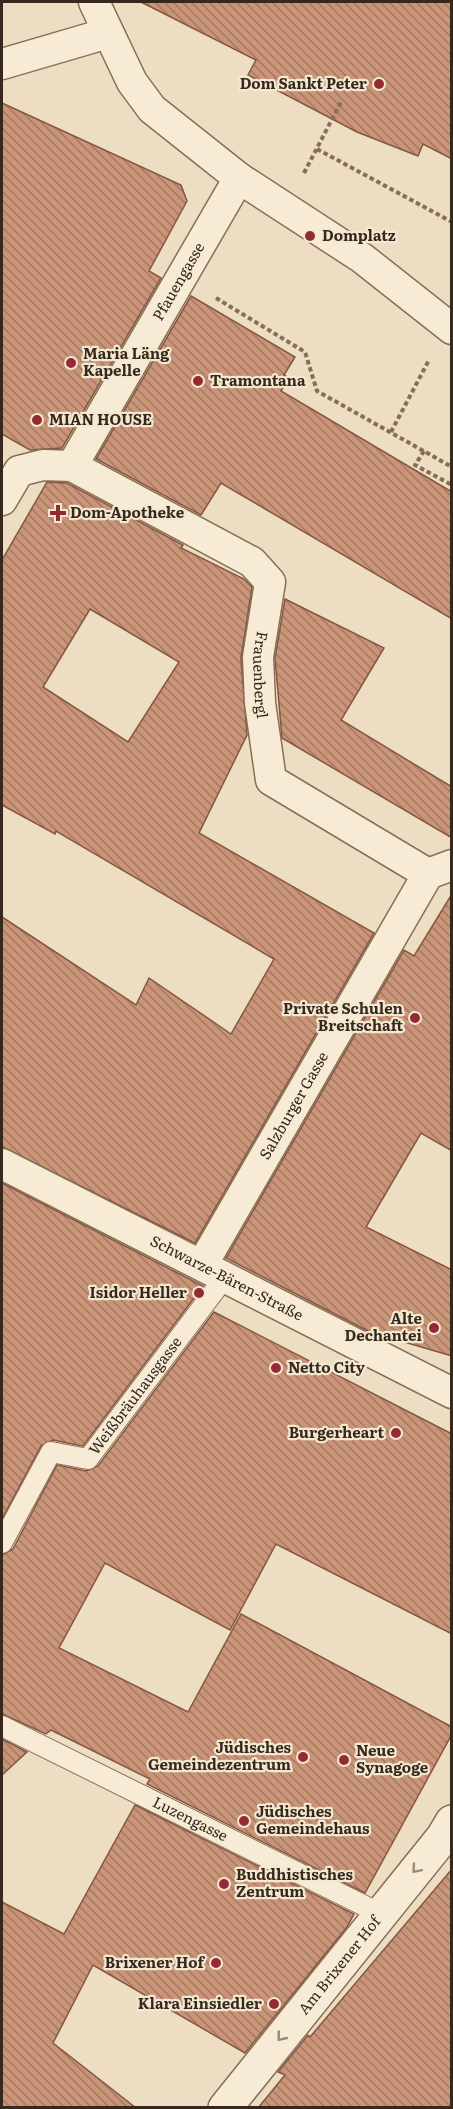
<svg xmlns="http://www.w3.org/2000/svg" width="453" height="2109" font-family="Literata,serif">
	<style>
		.building { fill: url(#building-back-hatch); stroke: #855640; stroke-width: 1.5; fill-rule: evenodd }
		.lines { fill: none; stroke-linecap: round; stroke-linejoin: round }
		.service-casing { stroke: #866e59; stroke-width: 22 }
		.pedestrian-casing { stroke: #866e59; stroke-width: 33 }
		.minor-casing { stroke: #866e59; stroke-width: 36 }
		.path { stroke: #866e59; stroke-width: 4; stroke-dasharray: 4.5 3; stroke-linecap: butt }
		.service { stroke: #f8ebd5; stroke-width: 20 }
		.pedestrian { stroke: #f8ebd5; stroke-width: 30 }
		.minor { stroke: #f8ebd5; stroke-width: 33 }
		.oneway { stroke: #978a79 }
		.poi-dot { fill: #942b34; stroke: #f4e8d1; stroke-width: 2 }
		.labels { text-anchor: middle; stroke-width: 4.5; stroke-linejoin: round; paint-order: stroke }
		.poi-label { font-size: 15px; font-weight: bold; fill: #36281d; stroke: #f4e8d1; text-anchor: start }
		.street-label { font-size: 15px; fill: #36281d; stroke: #f4e8d1 }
	</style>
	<defs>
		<pattern id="building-back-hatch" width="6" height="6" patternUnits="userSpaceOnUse" patternTransform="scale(1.5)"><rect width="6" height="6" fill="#ca9478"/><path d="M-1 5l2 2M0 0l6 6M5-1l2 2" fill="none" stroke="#a57962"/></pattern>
	</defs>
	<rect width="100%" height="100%" fill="#edddc2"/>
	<path class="building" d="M141,2H452V159L423,144L418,156L357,132L248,75L256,60Z
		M2,103L181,185L187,201L149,271L161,278L62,448L30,450L2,434Z
		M191,296L295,357L284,375L289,378L281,391L452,492V619L221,483L201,515L96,459Z
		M47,482L67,483L183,545L181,548L244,579L252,587L241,658L247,735L199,833L374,933L195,1243L2,1147V917L136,1005L149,978L231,1034L274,959L56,831L55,834L2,805V560ZM90,609L179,662L128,742L43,687Z
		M285,599L384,648L341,720L452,787V838L282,738L275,658Z
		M452,894V1151L421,1133L366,1227L452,1270V1356L370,1332L226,1258L404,950L414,956Z
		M2,1183L203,1286L83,1446L53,1440L41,1446L2,1519Z
		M214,1312L452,1434V1634L276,1544L230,1630L105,1563L59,1648L188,1712L241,1614L452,1727V1734L365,1893L147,1784L150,1779L51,1730L46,1734L2,1714V1555L13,1549L57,1465L86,1471L98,1466Z
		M2,1739L27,1752L2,1775Z
		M135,1805L354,1914L347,1927L245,2053L93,1965L53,2043L136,2108H2V1902L64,1934Z
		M452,1869V2108H258L285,2075L278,2072L308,2035L310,2037Z"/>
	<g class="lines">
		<g class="service-casing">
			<g id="service">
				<path id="s1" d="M2,1543L51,1452L88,1459L225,1277"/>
				<path id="s2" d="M2,1726L379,1913"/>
			</g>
		</g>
		<g class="pedestrian-casing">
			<g id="pedestrian">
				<path d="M94,2L132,82L152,109L239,178L362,258L452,329"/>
				<path d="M2,64L108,33"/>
				<path id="s3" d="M72,466L239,178"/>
				<path id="s4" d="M2,500L19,471L43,465L72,466L252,562L270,582L258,657L260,703L271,780L428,874"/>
				<path id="s5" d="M2,1164L452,1393"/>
				<path id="s6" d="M202,1265L428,874L452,865"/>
			</g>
		</g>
		<g class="minor-casing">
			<g id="minor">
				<path id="s7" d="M225,2108L443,1837L452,1822"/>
			</g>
		</g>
		<path class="path" d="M317,149L452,222
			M304,173L341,102
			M216,298L305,352L317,391L452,467
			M391,432L429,360
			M424,451L415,465L452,485"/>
		<use href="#service" class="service"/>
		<use href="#pedestrian" class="pedestrian"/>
		<use href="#minor" class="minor"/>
	</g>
	<defs><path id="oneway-chevron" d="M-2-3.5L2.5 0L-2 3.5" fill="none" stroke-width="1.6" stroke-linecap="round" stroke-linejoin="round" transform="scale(1.5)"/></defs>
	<g class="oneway">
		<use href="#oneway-chevron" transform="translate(416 1869) rotate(130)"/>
		<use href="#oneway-chevron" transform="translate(281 2037) rotate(129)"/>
	</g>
	<g class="poi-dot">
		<circle cx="379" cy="84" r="6"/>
		<circle cx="310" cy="236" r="6"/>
		<circle cx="71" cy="363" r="6"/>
		<circle cx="198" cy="381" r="6"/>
		<circle cx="37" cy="420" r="6"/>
		<path d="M55 504h6v6h6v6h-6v6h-6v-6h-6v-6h6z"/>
		<circle cx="415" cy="1018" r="6"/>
		<circle cx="199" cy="1293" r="6"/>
		<circle cx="434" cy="1328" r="6"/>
		<circle cx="276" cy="1368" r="6"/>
		<circle cx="396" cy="1433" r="6"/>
		<circle cx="303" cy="1757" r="6"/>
		<circle cx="344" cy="1760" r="6"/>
		<circle cx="244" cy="1821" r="6"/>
		<circle cx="224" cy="1884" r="6"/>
		<circle cx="216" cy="1963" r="6"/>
		<circle cx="274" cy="2004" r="6"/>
	</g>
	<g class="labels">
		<g class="poi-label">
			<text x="367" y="89" text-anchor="end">Dom Sankt Peter</text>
			<text x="322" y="241">Domplatz</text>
			<text x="83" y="359">Maria Läng<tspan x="83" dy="17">Kapelle</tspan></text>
			<text x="210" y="386">Tramontana</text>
			<text x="49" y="425">MIAN HOUSE</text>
			<text x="70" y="518">Dom-Apotheke</text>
			<text x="403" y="1014" text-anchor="end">Private Schulen<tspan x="403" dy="17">Breitschaft</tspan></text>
			<text x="187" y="1298" text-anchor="end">Isidor Heller</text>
			<text x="422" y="1324" text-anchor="end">Alte<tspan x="422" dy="17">Dechantei</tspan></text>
			<text x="288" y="1373">Netto City</text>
			<text x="384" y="1438" text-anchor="end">Burgerheart</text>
			<text x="291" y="1753" text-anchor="end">Jüdisches<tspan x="291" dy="17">Gemeindezentrum</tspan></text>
			<text x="356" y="1756">Neue<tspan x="356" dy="17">Synagoge</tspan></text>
			<text x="256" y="1817">Jüdisches<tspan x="256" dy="17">Gemeindehaus</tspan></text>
			<text x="236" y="1880">Buddhistisches<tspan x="236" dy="17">Zentrum</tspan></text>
			<text x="204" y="1968" text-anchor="end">Brixener Hof</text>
			<text x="262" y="2009" text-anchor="end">Klara Einsiedler</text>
		</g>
		<g class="street-label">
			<text dy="5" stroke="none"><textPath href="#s3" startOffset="213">Pfauengasse</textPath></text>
			<text dy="5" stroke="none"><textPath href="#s4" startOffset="412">Frauenbergl</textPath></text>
			<text dy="5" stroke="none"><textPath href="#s6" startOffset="184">Salzburger Gasse</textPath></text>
			<text dy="5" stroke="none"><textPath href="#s5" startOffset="252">Schwarze-Bären-Straße</textPath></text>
			<text dy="5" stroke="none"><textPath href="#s1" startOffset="220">Weißbräuhausgasse</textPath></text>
			<text dy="5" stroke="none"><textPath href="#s2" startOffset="210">Luzengasse</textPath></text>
			<text dy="5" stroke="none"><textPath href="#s7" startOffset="183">Am Brixener Hof</textPath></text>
		</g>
	</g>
	<rect width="453" height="2109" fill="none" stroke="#36281d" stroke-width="6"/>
</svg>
